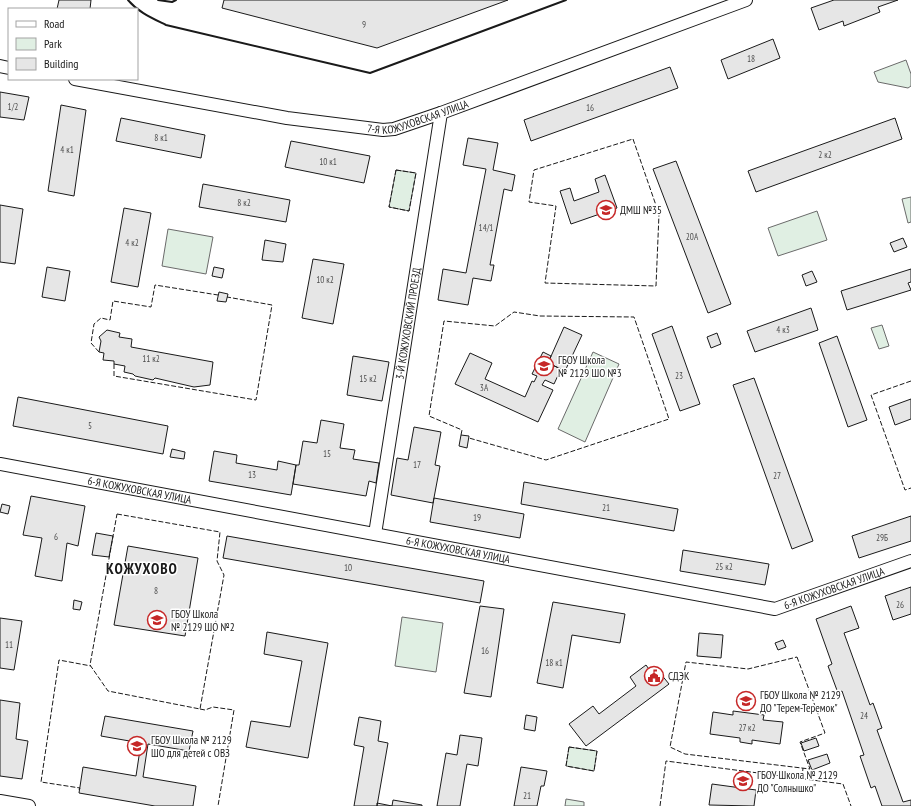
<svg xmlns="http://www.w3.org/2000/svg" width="911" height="806" font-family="'PT Sans Narrow',sans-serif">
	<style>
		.green { fill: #e0efe3; stroke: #6a6a6a }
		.building { fill: #e6e6e6; stroke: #1a1a1a }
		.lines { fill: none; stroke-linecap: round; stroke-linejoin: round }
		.minor-casing { stroke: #1a1a1a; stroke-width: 14 }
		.minor { stroke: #fff; stroke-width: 12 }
		.fence { stroke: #1a1a1a; stroke-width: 1; stroke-dasharray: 5 2; stroke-linecap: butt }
		.wall { stroke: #1a1a1a; stroke-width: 2 }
		.labels { text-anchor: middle; stroke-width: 3; stroke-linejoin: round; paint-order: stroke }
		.number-label { font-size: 9px; fill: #4d4d4d }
		.street-label { font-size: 11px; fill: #1a1a1a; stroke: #fff }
		.poi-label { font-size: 11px; fill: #1a1a1a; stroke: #fff; text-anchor: start }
		.district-label { font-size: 15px; font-weight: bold; letter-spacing: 1px; fill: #1a1a1a; stroke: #fff }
	</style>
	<rect width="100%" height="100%" fill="#fff"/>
	<path class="green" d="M906,60L911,74V86L908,88L878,82L874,72Z
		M396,170L416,173L409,211L389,207Z
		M911,197V222L908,223L902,199Z
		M817,211L827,240L778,256L768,228Z
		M168,229L213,237L206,274L162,266Z
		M882,325L889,346L879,349L871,328Z
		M593,352L619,364L585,442L558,429Z
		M402,617L443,623L436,672L395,666Z
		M569,747L597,751L594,771L566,766Z
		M566,799L584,802V806H565Z"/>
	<path class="building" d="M59,0H91L90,9H57Z
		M224,0H508L377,48L222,8Z
		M834,0H898L878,7L880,12L844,26L843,21L819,30L811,8Z
		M773,39L780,58L728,79L721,60Z
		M670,67L678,88L531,141L524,120Z
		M0,92L29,97L24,120L0,117Z
		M61,105L86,110L74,196L48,191Z
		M121,118L205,135L201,158L116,141Z
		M895,118L902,139L756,192L748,171Z
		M468,138L498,143L493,170L515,175L512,191L504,189L490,265H494L491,281L473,278L468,305L438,300L443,269L466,273L486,169L463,165Z
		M291,141L370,156L364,183L285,167Z
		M676,161L731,304L708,313L653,169Z
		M605,175L617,208L571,224L560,191L570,188L574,201L599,192L595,179Z
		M203,184L290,200L286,222L199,207Z
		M0,205L23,209L15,264L0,262Z
		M124,208L151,213L138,287L111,282Z
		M903,238L907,247L894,252L890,243Z
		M265,240L286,244L283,262L262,260Z
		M313,259L344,264L333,324L302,318Z
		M47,267L70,271L65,301L42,297Z
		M214,267L224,269L222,278L212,276Z
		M911,269V282L908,283L911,290L847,310L841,291Z
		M812,271L817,282L806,286L802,275Z
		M219,292L228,294L226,302L217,301Z
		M811,308L818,330L755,352L747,331Z
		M672,326L700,404L680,411L652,334Z
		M564,327L582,335L565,371L548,363Z
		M107,330L120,333L119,337L132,339L131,347L213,362L210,385L194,387L155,378L153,380L135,376L133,374L124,372L125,366L114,364V361L103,360L104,353L99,352L101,341L99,337Z
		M717,333L721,344L711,348L707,337Z
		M837,336L867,420L848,427L819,343Z
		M543,352L551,356L548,363L561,369L554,384L545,380L542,385L553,390L538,422L455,384L470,353L492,363L485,379L525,397L532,381L534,382L537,376L532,374Z
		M353,356L389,362L382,401L347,395Z
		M754,378L813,541L792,549L733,385Z
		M18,397L168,426L163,454L13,426Z
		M911,399V419L895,425L889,407Z
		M321,420L344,424L340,448L355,450L353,459L379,463L376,483L369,481L366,496L293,484L296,465H299L303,441L317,443Z
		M414,427L441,432L435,465L440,466L433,503L391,495L397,458L408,460Z
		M461,435L469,436L467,448L459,446Z
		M172,449L185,452L184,459L170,457Z
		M214,451L237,455L236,463L277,470L278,461L296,465L291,495L209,481Z
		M524,482L678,509L674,531L521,504Z
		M31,496L85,506L78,546L67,543L62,581L35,576L42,538L23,535Z
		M434,498L524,514L520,538L430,522Z
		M2,504L10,506L8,514L0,512Z
		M911,516V541L859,558L852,536Z
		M96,533L113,536L109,557L92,555Z
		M227,536L484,581L480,603L223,558Z
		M128,546L198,558L185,636L114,625Z
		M683,550L769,564L765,585L680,571Z
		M911,587V614L893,620L885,596Z
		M74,600L82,602L80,610L73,609Z
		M553,602L625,614L620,643L572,635L563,688L537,683Z
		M480,606L504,609L491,697L464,693Z
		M851,606L859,628L844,633L870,705L873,703L882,728L877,730L903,802L911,800V806H882L875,786L871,788L860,756L864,755L842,691L838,693L828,666L832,664L816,619Z
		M0,618L22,621L14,670L0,668Z
		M267,632L328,643L308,758L246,747L251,721L290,727L302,661L264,654Z
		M699,633L723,635L721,658L697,656Z
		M783,640L786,647L778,650L775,643Z
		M646,665L651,672L656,668L669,684L586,746L569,724L593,706L599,714L636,686L630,677Z
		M0,700L20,703L16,739L28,741L22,779L0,776Z
		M733,711L764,715L763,720L783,722L780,744L752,740V744L740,742V738L710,734L713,712L733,715Z
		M526,715L537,717L535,731L524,729Z
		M105,716L193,731L189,751L148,744L143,777L196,786L193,806H155L79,793L83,767L136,776L141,743L101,736Z
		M359,717L381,721L378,741L388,743L377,806H354L364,747L354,745Z
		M460,735L482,738L478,766L467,764L460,806H437L446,753L457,755Z
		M816,738L819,746L804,751L801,743Z
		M827,754L830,763L812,770L808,760Z
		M521,767L547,771L544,786H541L537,806H514Z
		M712,784L756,790L754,806L709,805Z
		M393,800L422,805V806H377V803L392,806Z"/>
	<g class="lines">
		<g class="minor-casing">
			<g id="minor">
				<path d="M0,66L9,68"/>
				<path id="s1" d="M75,79L287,118L383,130L394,129L441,113L746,0"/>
				<path id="s2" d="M0,464L775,609L911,561"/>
				<path id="s3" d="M375,534L441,113"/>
				<path d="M0,801L29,806"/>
			</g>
		</g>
		<use href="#minor" class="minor"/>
		<path class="fence" d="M633,139L659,214L656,286L545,283L556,206L529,202L534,170Z
			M396,170L416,173L409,211L389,207Z
			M99,352L91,343L94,324L101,318L110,320L113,301L151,307L155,285L218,295
			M114,364V376L256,400L272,305L227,297
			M911,381L871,395L905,490L911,488
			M461,435L462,430L429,416L444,321L495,326L514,312L540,316L634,317L669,419L546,460L469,438
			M117,514L220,532L217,561L224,575L200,709L108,691L90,665Z
			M797,657L825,733L800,742L810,769L685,754L670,747L686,662L748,669Z
			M200,709L205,710L213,707L234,710L218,806
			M569,747L597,751L594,771L566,766Z
			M802,778L803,768
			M79,790L80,788L41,782L59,660L91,666
			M660,806L666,761L843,784L851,806"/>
		<path class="wall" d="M128,0C138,12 152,18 166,25L370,73L566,0
			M158,0L172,2L176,0"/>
	</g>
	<defs>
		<g id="school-ring" transform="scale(1)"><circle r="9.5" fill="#fff" stroke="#c62828" stroke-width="1.5"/><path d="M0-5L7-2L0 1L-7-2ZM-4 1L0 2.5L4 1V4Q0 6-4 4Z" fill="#c62828"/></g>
		<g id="civic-ring" transform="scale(1)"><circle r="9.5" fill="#fff" stroke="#c62828" stroke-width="1.5"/><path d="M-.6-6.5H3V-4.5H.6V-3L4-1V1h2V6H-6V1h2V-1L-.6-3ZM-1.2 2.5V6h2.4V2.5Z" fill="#c62828"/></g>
	</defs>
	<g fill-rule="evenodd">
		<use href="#school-ring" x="606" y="210"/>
		<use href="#school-ring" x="544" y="366"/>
		<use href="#school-ring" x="157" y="620"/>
		<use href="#civic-ring" x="654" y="676"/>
		<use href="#school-ring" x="746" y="701"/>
		<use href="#school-ring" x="137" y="746"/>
		<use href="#school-ring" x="743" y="781"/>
	</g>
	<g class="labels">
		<g class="number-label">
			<text x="364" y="28">9</text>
			<text x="751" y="62">18</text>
			<text x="13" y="110">1/2</text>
			<text x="590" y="111">16</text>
			<text x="161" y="141">8 к1</text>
			<text x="67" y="153">4 к1</text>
			<text x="825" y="158">2 к2</text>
			<text x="328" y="165">10 к1</text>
			<text x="244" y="206">8 к2</text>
			<text x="486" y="231">14/1</text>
			<text x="692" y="240">20А</text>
			<text x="132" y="246">4 к2</text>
			<text x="325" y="283">10 к2</text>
			<text x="783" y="333">4 к3</text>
			<text x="151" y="362">11 к2</text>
			<text x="679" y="379">23</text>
			<text x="368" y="382">15 к2</text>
			<text x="484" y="391">3А</text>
			<text x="90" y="429">5</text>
			<text x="327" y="457">15</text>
			<text x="417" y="468">17</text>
			<text x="252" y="478">13</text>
			<text x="777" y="479">27</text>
			<text x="606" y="511">21</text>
			<text x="477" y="521">19</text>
			<text x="56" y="540">6</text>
			<text x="882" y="541">29Б</text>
			<text x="724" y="570">25 к2</text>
			<text x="348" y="571">10</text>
			<text x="156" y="594">8</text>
			<text x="900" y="608">26</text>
			<text x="9" y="648">11</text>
			<text x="485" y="654">16</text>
			<text x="554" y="666">18 к1</text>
			<text x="864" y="719">24</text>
			<text x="747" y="731">27 к2</text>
			<text x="527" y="799">21</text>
		</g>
		<g class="street-label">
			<text dy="4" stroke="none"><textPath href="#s1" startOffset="349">7-Я КОЖУХОВСКАЯ УЛИЦА</textPath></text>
			<text dy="4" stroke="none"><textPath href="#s3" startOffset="213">3-Й КОЖУХОВСКИЙ ПРОЕЗД</textPath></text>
			<text dy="4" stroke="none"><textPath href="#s2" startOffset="142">6-Я КОЖУХОВСКАЯ УЛИЦА</textPath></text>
			<text dy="4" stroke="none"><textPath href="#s2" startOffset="466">6-Я КОЖУХОВСКАЯ УЛИЦА</textPath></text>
			<text dy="4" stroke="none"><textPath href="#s2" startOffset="851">6-Я КОЖУХОВСКАЯ УЛИЦА</textPath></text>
		</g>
		<g class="poi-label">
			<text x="620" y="214">ДМШ №35</text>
			<text x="558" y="364">ГБОУ Школа<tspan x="558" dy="13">№ 2129 ШО №3</tspan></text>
			<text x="171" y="618">ГБОУ Школа<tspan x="171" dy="13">№ 2129 ШО №2</tspan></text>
			<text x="668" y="680">СДЭК</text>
			<text x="760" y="699">ГБОУ Школа № 2129<tspan x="760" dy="13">ДО "Терем-Теремок"</tspan></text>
			<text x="151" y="744">ГБОУ Школа № 2129<tspan x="151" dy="13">ШО для детей с ОВЗ</tspan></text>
			<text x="757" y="779">ГБОУ Школа № 2129<tspan x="757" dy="13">ДО "Солнышко"</tspan></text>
		</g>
		<g class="district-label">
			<text x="142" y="574">КОЖУХОВО</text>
		</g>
	</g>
	<rect x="8" y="8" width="130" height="72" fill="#ffffff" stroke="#a3a3a3"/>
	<rect x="16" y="21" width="20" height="6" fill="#ffffff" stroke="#a3a3a3"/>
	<text x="44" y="28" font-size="12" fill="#1a1a1a">Road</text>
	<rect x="16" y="38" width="20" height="12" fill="#e0efe3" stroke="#a3a3a3"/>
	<text x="44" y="48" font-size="12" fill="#1a1a1a">Park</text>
	<rect x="16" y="58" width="20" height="12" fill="#e6e6e6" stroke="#a3a3a3"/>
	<text x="44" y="68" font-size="12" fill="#1a1a1a">Building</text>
</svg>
